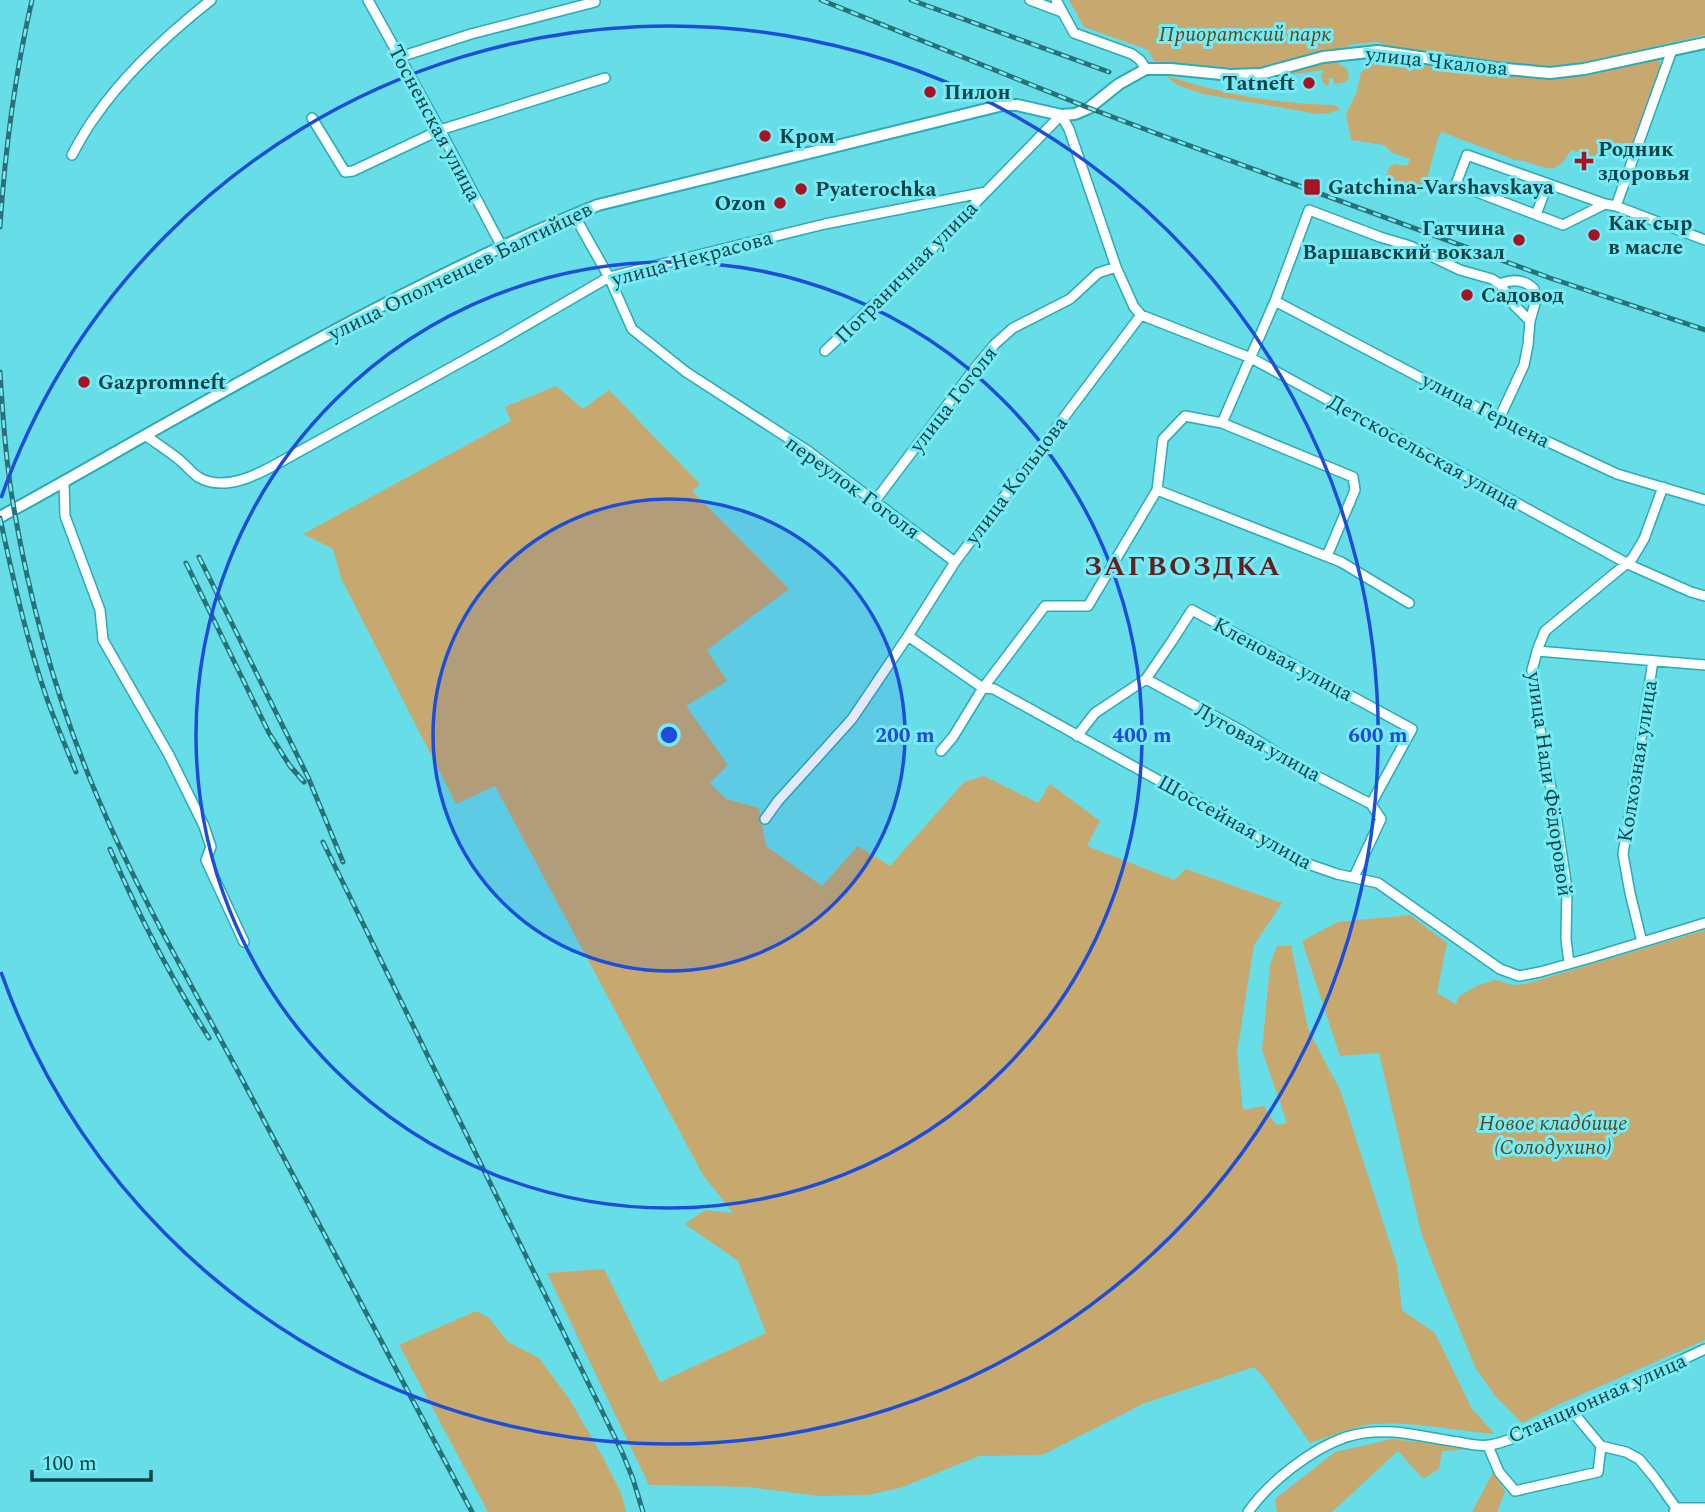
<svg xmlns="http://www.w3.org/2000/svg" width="1705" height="1512" font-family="Spectral,serif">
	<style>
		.green { fill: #c7a96f }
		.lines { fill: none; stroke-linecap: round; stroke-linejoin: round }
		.minor-casing { stroke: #2aabb6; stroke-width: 12 }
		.major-casing { stroke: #2aabb6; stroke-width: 14 }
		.minor { stroke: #fff; stroke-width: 9 }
		.major { stroke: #fff; stroke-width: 10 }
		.rail-casing { stroke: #287177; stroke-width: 5 }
		.rail { stroke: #76eaf5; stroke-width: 2.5; stroke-dasharray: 8; stroke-linecap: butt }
		.ring { fill: none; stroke: #1d4ed8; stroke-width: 3.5 }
		.poi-dot { fill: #a81222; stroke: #76eaf5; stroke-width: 2.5 }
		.labels { text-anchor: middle; stroke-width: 6; stroke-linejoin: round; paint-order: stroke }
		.park-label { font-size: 21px; font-style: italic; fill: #5c481c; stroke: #76eaf5 }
		.street-label { font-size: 21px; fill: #0d4247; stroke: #76eaf5 }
		.poi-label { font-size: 21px; font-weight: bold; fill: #0d4247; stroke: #76eaf5; text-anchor: start }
		.district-label { font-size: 28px; font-weight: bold; letter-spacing: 2px; fill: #631e1e; stroke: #76eaf5 }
		.centre { fill: #1d4ed8; stroke: #76eaf5; stroke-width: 3.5 }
		.ring-label { font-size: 21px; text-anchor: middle; font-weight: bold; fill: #1d4ed8; stroke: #76eaf5; stroke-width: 6; stroke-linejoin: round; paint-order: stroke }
	</style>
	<rect width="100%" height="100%" fill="#67dde8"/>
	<path class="green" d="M1069,0H1705V35L1553,70L1404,51L1377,42L1353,44L1335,52L1257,70L1154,61L1148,50L1084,27Z
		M1397,57L1516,74L1659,58L1661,70L1632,146L1618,155L1597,157L1571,150C1552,184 1541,161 1515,160L1442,132L1439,135L1427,179L1421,186H1410L1386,177L1389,167L1395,164L1407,166L1410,159L1393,153L1384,145L1351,140L1346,114L1357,91L1361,72L1378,60Z
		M1334,61H1338L1339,64L1347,69L1349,78L1346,82L1334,84L1333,78H1329V85H1325L1322,80L1321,73H1324L1323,70L1289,75L1288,80L1272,82L1273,90L1256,89L1214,80L1210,77L1250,80Z
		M1165,75C1219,94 1278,104 1335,105L1339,108V110L1329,113L1318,114L1203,94L1177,85Z
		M556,386L583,409L609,390L700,484L692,491L789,589L707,650L727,681L686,706L728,765L710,783L726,799L759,808L766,846L822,886L858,846L890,866L964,782L984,776L1038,803L1050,784L1100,821L1087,846L1174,880L1186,869L1282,903L1254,945L1237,1053L1243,1110L1264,1106L1276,1125L1287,1123L1262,1050L1270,965L1277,946L1291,945L1308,1029L1341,1092L1397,1265L1402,1310L1435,1333L1472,1409L1495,1434C1454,1431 1414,1421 1373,1424C1354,1426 1329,1437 1310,1443L1265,1379L1254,1367L1145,1403L1042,1455L979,1456L900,1488L868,1495L820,1496L748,1487L649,1485L547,1273L604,1269L660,1382L766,1333L738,1261L685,1224L705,1210L733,1213L703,1175L495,786L456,804L341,578L333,549L303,534L511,421L505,407Z
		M1410,915L1447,943L1437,993L1456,1004L1458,997L1476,986L1496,980L1512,985L1526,984L1705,930V1340L1562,1403L1522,1423L1495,1396L1476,1369L1434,1267L1421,1232L1379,1053L1340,1056L1302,941L1338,922Z
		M476,1311L489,1318L508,1342L539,1358L570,1400L604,1459L622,1495L626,1512H488L399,1345Z
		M1392,1439L1462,1447V1450L1442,1451L1439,1469L1423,1479L1398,1451L1332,1512H1277L1275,1499L1335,1452Z
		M1494,1470L1505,1492L1497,1512H1472Z"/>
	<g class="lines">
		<g class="minor-casing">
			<path id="minor" d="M368,0L440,130L502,247
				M1030,0L1062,12
				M1056,0L1074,33L1132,54L1140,60L1146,69
				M400,57L471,34L595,2
				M312,118L345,172L353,171L440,130L605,78
				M72,155C79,142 86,129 95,117C126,72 168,34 211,0
				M1605,204L1563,225L1456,184L1467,155L1605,204L1616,206L1705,240
				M1616,206L1672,50
				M574,215L609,277L632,329L686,372L808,451L955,562
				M1536,215L1547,185
				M1500,284L1515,306L1530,321
				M1275,301L1499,419L1617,474L1705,500
				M1141,315L1251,358L1630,565L1691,592L1705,596
				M825,351L927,254L985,193
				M1222,423L1275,301L1309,210L1380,237L1410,246L1460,270L1492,279L1500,284C1512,279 1524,279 1534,289L1536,300L1530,321L1528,345L1524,365L1499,419
				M145,435C156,443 167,450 177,458C185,464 191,472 198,477C225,493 259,474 282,461L499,341L609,277L825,224L986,192L1061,115L1069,129L1116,267L1134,307L1141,315L955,562L908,636L852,719L778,801L765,819
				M64,482L65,516L100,610L103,640L169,755L204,826L211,847L206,860L244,942
				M1157,490L1341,562L1409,603
				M875,501L975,368L995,344L1013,328L1070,299L1098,273L1116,267
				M908,636L983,688L994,689L1311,865L1337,874L1378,883L1500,969L1519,976L1540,972L1590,958L1705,923
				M1537,651L1705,665
				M1146,679L1242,731L1305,770L1371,804L1381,819L1354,877
				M1077,736L1095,713L1146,679L1172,641L1192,610L1412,729L1371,804
				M941,751L953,737L983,688L1045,606H1088L1157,490L1163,439L1185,416L1222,423L1353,477L1355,490L1327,556
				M1642,942L1630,893L1623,854L1653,661
				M1569,963L1566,939L1567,889L1556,815L1534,697L1532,670L1538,648L1545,631L1632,559L1644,539L1663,487
				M1572,1411L1601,1446L1626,1452L1639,1459L1654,1477L1676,1508
				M1488,1446L1499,1472L1515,1491L1598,1472L1601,1446
				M1248,1512C1269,1482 1311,1449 1346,1437C1361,1432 1378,1431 1394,1432C1415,1434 1437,1439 1458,1442C1468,1444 1480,1447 1490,1445C1503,1443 1514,1438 1526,1433L1705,1349
				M1674,1512L1676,1508H1705"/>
		</g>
		<g class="major-casing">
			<path id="major" d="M0,517C59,485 117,451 176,418C313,341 452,264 598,205L1003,105H1017L1061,115L1075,114L1089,108L1119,84L1146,69H1171L1231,75L1261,74L1323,57L1378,51L1495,68L1550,73L1584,69L1705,43"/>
		</g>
		<use href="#minor" class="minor"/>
		<use href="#major" class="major"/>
		<g class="rail-casing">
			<path id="rail" d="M821,0L1089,108L1155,133L1550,278L1705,330
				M911,0L1109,72
				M0,227C5,151 15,74 32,0
				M0,372C3,418 6,464 14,509C31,608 60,710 100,803C141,899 194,989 243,1081C319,1225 396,1368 472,1512
				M0,518C13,578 26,638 46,696C55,722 66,747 76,772
				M199,557L308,777L343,862
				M186,563L269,733L290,766L304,782
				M323,842L622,1452L633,1479L643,1512
				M110,849C138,914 171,978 209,1038"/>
		</g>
		<use href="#rail" class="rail"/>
	</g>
	<circle cx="669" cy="735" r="236" fill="#1d4ed8" fill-opacity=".12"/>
	<g class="ring">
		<circle cx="669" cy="735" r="236"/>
		<circle cx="669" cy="735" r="473"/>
		<path d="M1 498A709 709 0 1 1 1 972"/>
	</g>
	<g class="poi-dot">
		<circle cx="1309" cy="83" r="7"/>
		<circle cx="930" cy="92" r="7"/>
		<circle cx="765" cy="136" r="7"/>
		<path d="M1580.5 150.5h7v7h7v7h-7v7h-7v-7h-7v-7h7z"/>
		<rect x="1303" y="178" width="18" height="18" rx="3.5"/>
		<circle cx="801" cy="189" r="7"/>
		<circle cx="780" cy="203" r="7"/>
		<circle cx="1594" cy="235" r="7"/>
		<circle cx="1519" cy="240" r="7"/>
		<circle cx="1467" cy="295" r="7"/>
		<circle cx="84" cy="382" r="7"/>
	</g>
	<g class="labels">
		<g class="park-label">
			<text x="1245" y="41">Приоратский парк</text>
			<text x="1553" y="1130">Новое кладбище<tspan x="1553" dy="24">(Солодухино)</tspan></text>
		</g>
		<g class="street-label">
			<text transform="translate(1437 61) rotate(6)" y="7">улица Чкалова</text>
			<text transform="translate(435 123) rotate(62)" y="7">Тосненская улица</text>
			<text transform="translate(692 258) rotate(-15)" y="7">улица Некрасова</text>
			<text transform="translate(460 271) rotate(-26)" y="7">улица Ополченцев Балтийцев</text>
			<text transform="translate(906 272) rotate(-45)" y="7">Пограничная улица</text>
			<text transform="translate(953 399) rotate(-52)" y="7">улица Гоголя</text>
			<text transform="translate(1486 410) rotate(27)" y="7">улица Герцена</text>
			<text transform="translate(1424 452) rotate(29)" y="7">Детскосельская улица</text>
			<text transform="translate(1016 480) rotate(-53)" y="7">улица Кольцова</text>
			<text transform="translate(853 487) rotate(36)" y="7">переулок Гоголя</text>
			<text transform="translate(1283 659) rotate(28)" y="7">Кленовая улица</text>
			<text transform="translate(1258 742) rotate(29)" y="7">Луговая улица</text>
			<text transform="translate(1637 761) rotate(-81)" y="7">Колхозная улица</text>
			<text transform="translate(1550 784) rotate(82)" y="7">улица Нади Фёдоровой</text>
			<text transform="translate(1235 822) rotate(29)" y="7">Шоссейная улица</text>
			<text transform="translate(1597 1398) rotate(-24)" y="7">Станционная улица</text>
		</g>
		<g class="poi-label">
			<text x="1295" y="90" text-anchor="end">Tatneft</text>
			<text x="944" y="99">Пилон</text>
			<text x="779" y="143">Кром</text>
			<text x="1598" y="156">Родник<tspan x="1598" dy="24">здоровья</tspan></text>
			<text x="1328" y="194">Gatchina-Varshavskaya</text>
			<text x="815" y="196">Pyaterochka</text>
			<text x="766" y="210" text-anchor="end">Ozon</text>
			<text x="1608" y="230">Как сыр<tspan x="1608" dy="24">в масле</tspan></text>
			<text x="1505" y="235" text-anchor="end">Гатчина<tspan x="1505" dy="24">Варшавский вокзал</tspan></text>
			<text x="1481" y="302">Садовод</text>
			<text x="98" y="389">Gazpromneft</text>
		</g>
		<g class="district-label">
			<text x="1183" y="575">ЗАГВОЗДКА</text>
		</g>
	</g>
	<circle cx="669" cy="735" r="10" class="centre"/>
	<g class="ring-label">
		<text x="905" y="742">200 m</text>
		<text x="1142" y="742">400 m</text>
		<text x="1378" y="742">600 m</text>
	</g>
	<path d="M32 1470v10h119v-10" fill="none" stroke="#0d4247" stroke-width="3.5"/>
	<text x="42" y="1470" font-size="21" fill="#0d4247" stroke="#76eaf5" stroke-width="5" paint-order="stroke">100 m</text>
</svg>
